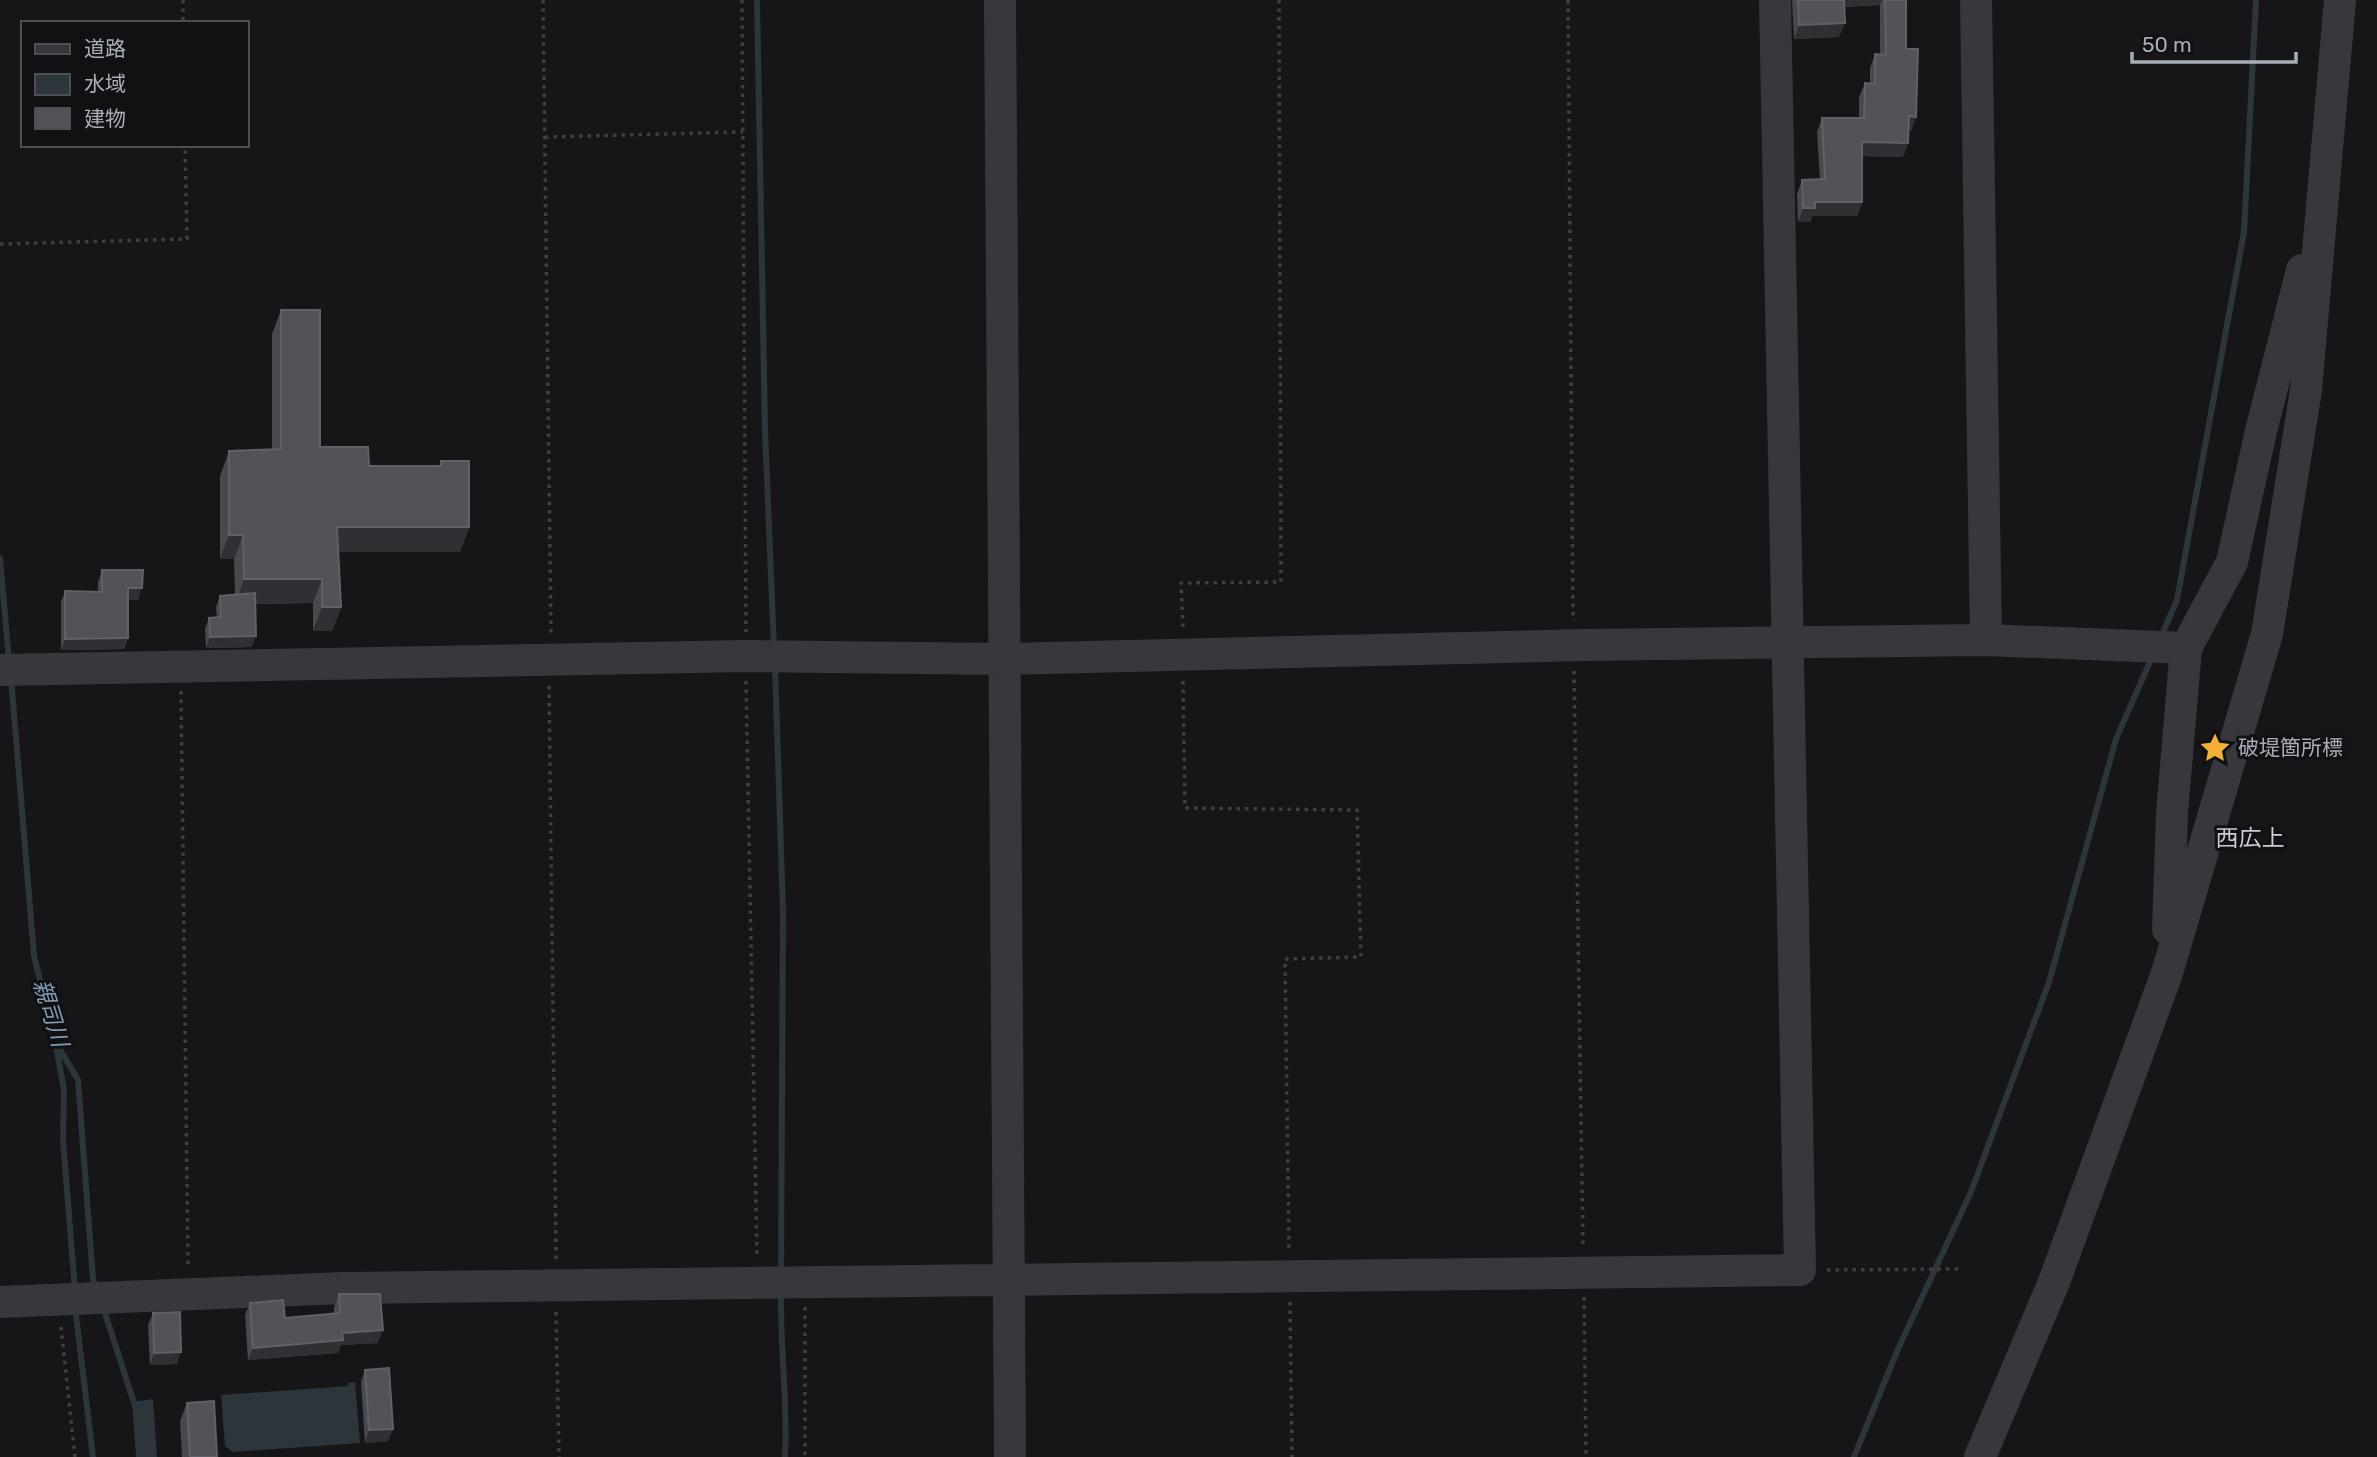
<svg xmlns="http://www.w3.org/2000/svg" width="2377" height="1457" font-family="Rubik,'Noto Sans JP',sans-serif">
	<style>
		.water { fill: #2c353c }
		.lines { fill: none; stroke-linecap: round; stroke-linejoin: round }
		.stream { stroke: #2c353c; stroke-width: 6 }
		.path { stroke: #3d3f44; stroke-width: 3.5; stroke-dasharray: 3.5 5; stroke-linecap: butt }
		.minor { stroke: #37383d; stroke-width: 32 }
		.wall { fill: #47494d }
		.shaded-wall { fill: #2f3033 }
		.building { fill: #525359; stroke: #5f6168; stroke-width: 2 }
		.labels { text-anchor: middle; stroke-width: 6; stroke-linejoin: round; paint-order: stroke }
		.poi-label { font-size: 21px; fill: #a8adb8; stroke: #111113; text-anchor: start }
		.neighbourhood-label { font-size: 23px; fill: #c9ccd4; stroke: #111113 }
		.water-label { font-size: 23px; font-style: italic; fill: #7f9bb3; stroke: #111113 }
	</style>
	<rect width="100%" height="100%" fill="#161618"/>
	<path class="water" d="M355,1382L360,1443L233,1452L225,1446L221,1395L348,1386V1383Z
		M153,1399L157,1457H136L132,1402Z"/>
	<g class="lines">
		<path class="stream" d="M757,0L765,430L774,649
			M0,558L9,661
			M2160,639L2177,600L2244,232L2256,0
			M775,667L783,911L781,1275
			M11,678L34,956L55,1041L78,1080L93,1279L97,1290
			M56,1046L64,1090L63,1141L75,1290
			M781,1293C780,1348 788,1402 785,1457
			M75,1307L93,1457
			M103,1307L135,1406
			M1854,1457L1898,1349L1971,1192L2049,982L2116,739L2153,655"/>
		<path class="path" d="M183,0V23
			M543,0L551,633
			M742,0L746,632
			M1568,0L1573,621
			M545,137L743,132
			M0,244L187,239L185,145
			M1183,627L1181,583L1281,582L1279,0
			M1574,671L1583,1247
			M746,681L757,1258
			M1183,681L1185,808L1357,810L1361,957L1285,959L1289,1252
			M549,686L556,1259
			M181,691L188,1268
			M1827,1270L1958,1269
			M1584,1297L1586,1457
			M1290,1302L1292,1457
			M805,1307V1457
			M556,1312L559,1457
			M61,1327L75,1457"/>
		<path class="minor" d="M1000,0L1010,1457
			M1976,0L1986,640
			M0,670L746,656L1005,659L1584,645L1986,640L2186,648
			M2168,929L2172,813L2186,648L2232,562L2261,431L2302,270
			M0,1302L344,1288L1800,1270L1775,0
			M1980,1457L2054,1282L2167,973L2267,634L2306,390L2340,0"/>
	</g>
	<path class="wall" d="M1792,0H1906V49L1916,117L1911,131L1908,130V143L1903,157L1862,156V202L1857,216H1812L1810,222H1798L1797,194L1802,180L1820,179L1817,132L1822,118H1859V97L1865,83L1870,84V68L1875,54H1880V5L1844,7L1839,37L1794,39Z
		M281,310L320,447L369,466H439L441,461L469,527L460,552H338L341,607L332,631H313V603L255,604L252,647L206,648L205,629L209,618H217L216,607L220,596L235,595L234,559H220V476L229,451L272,449V334Z
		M102,570L138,600H128V638L124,649L61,650V602L65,591L98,592V582Z
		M339,1294L378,1343L341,1345L338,1353L248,1360L245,1315L250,1303L285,1318L334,1314V1307Z
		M153,1313L177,1364L150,1365L148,1325Z
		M365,1370L393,1429L388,1441L365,1443L361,1382Z
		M187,1403L217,1457H182L180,1421Z"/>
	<path class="shaded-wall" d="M1842,0H1882L1880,5L1839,7Z
		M1845,23L1839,37L1794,39L1799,25Z
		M1909,116L1916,117L1911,131L1903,130Z
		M1862,142L1908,143L1903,157L1857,156Z
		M1815,202H1862L1857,216H1812L1810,222H1798L1803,208Z
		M337,527H469L460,552H328Z
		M229,535H243L234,559H220Z
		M244,579H322L313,603L235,604Z
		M128,588H142L138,600H124Z
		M322,607H341L332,631H313Z
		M256,636L252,647L206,648L210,637Z
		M128,638L124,649L61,650L65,639Z
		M383,1330L378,1343L341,1345L338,1353L248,1360L253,1348L342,1333Z
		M181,1352L177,1364L150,1365L154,1353Z
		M393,1429L388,1441L365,1443L369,1430Z"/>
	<path class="building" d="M1798,0H1844L1845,23L1799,25Z
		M1885,0H1906V49H1918L1916,117L1909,116L1908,143L1862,142V202H1815V208H1803L1802,180L1825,179L1822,118H1864L1865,83L1875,84V54L1886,55Z
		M281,310H320V447H368L369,466H441V461H469V527H337L341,607H322V579H244L243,535H229V451L281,449Z
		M102,570H143L142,588H128V638L65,639V591L102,592Z
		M255,593L256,636L210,637L209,618L221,617L220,596Z
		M339,1294H380L383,1330L342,1333L343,1340L253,1348L250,1303L283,1300L285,1318L340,1313Z
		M180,1312L181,1352L154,1353L153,1313Z
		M389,1368L393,1429L369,1430L365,1370Z
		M214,1401L217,1457H190L187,1403Z"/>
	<defs>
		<g id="sight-bare" transform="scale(2.415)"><path d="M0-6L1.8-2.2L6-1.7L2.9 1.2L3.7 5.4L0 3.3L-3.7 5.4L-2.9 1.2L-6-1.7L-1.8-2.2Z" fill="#f2b134" stroke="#111113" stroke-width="2.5" paint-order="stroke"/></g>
	</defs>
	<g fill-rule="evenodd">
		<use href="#sight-bare" x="2215" y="748"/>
	</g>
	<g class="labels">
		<g class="poi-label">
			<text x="2238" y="755">破堤箇所標</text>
		</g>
		<g class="neighbourhood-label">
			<text x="2250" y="846">西広上</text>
		</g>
		<g class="water-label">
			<text transform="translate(51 1013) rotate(73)" y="8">親司川</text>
		</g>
	</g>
	<rect x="21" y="21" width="228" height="126" fill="#111113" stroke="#4d4f55" stroke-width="2"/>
	<rect x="35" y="44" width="35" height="10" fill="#37383d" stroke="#4d4f55" stroke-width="2"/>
	<text x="84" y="56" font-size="21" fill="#a8adb8">道路</text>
	<rect x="35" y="74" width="35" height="21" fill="#2c353c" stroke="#4d4f55" stroke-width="2"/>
	<text x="84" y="91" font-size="21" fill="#a8adb8">水域</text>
	<rect x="35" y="108" width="35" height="21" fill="#525359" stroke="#4d4f55" stroke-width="2"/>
	<text x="84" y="126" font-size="21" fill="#a8adb8">建物</text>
	<path d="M2132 52v10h164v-10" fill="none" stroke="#a8adb8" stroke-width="3.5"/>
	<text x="2142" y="52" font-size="21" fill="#a8adb8" stroke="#111113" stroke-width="5" paint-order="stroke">50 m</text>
</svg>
